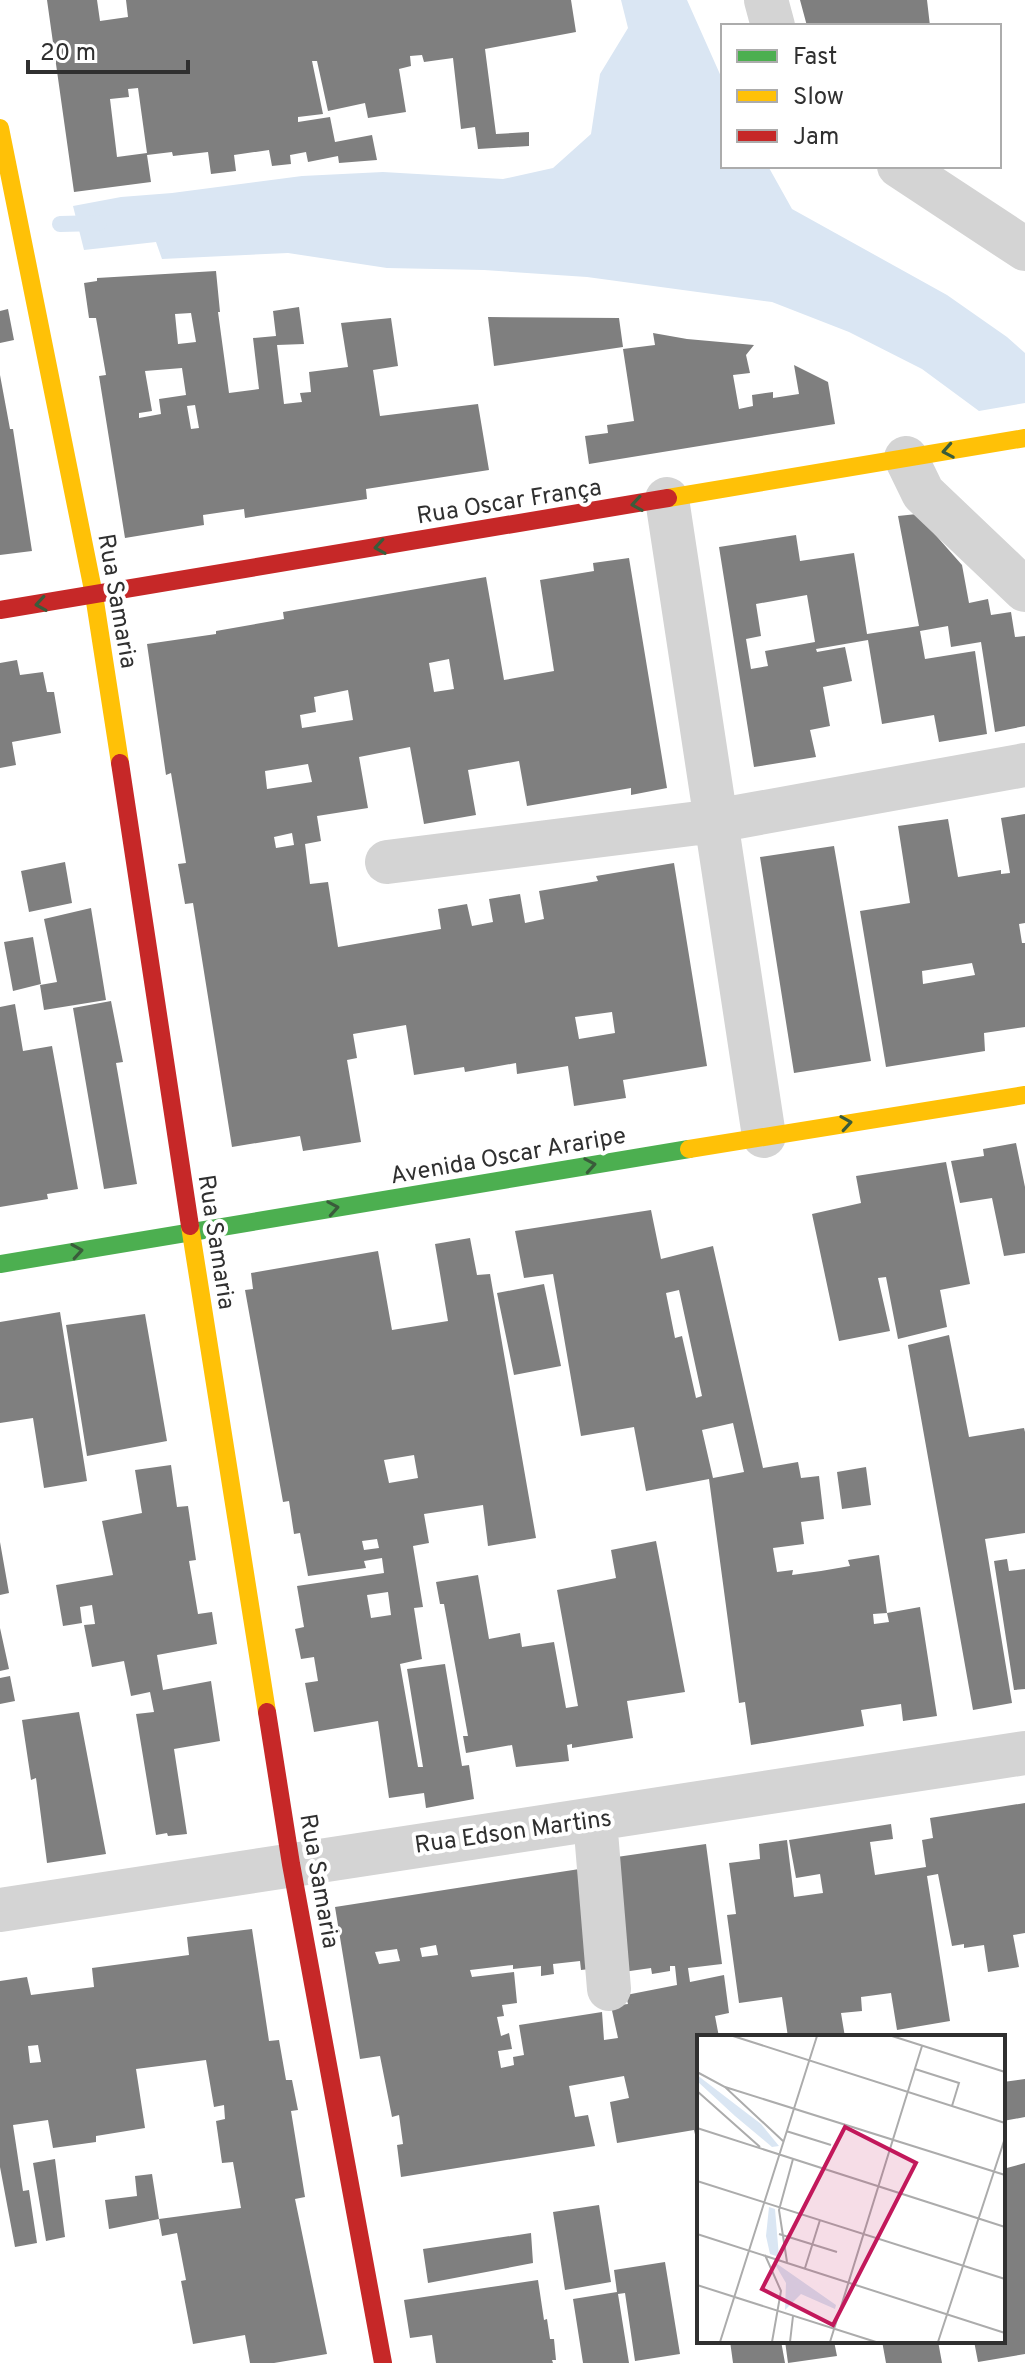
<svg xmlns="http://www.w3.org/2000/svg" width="1025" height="2363" font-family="Overpass,sans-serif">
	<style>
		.water { fill: #dae6f3 }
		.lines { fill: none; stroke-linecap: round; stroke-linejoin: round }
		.stream { stroke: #dae6f3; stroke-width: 16 }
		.building { fill: #7f7f7f; fill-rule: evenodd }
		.street { stroke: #d4d4d4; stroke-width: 44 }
		.fast { stroke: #4caf50; stroke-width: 18 }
		.slow { stroke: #ffc107; stroke-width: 18 }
		.jam { stroke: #c62828; stroke-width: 18 }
		.oneway { stroke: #3a5c3b }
		.labels { text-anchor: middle; stroke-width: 8; stroke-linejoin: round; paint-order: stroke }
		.street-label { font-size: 24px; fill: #303030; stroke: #fff }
		.inset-road { fill: none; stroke: #acacac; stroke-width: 2 }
		.view { fill: #c2185b; fill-opacity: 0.15; stroke: #c2185b; stroke-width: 4 }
		.inset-edge { fill: none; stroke: #303030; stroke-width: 4 }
	</style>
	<rect width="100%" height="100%" fill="#fff"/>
	<path class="water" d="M621,0H687L723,81V166H768L792,209L947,295L1007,337L1025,353V403L979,411L922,369L849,332L772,302L587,277L484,270L387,268L288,253L162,259L156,242L84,250L73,206L121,197L172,193L302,176L383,172L503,179L553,168L591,134L600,74L628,28Z"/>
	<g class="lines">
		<path class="stream" d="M60,224L99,223"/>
	</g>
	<path class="building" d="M47,0H97L100,21L128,17L126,0H571L576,32L485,49L496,134L529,132V146L478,149L475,127L461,129L453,58L424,62L422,55L410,56L411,66L399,69L406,112L368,118L365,103L328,111L317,61H312L323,114L298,117V122L330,117L335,142L372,135L377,160L339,163L338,156L308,162L306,152L290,155L291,164L272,166L269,150L234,155L236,171L211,174L208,152L173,156L172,152L147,155L151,182L74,192ZM138,88L147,153L117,157L110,99L129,97L128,89Z
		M800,0H927L930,26H807Z
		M216,271L220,312H218L229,393L259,389L253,338L276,336L273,311L299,307L304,344L277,345L284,404L302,402L300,393L311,392L309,372L348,367L341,323L391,318L398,366L373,370L380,416L478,404L489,470L366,489L367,499L245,518L244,509L203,515L204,525L125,538L99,376L106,375L96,318H89L84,283L97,281V278ZM191,313L196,342L178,344L175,314ZM182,368L186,395L159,399L161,414L139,418V413L152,411L145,371ZM195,405L199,428L191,429L187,406Z
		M8,309L14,340L0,343V311Z
		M488,317L619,318L623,347L494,366Z
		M653,333L687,339L754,345L746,355L750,373L733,375L739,409L753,406L752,395L773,392V398L799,394L794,365L828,382L835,424L589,464L585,436L608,433L607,425L634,421L623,349L655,345Z
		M0,375L10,429H13L32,551L0,555Z
		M917,514L962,565L969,603L988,599L991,615L1011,612L1015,637L1025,636V726L995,732L981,642L951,647L948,626L920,631L925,659L975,651L987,734L939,742L934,715L882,724L868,640L816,649L817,652L845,647L852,681L823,687L830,726L810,730L816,757L754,767L719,547L796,535L800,561L854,553L867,634L919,626L898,516ZM807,595L815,642L765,651L768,666L751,669L746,639L761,636L756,604Z
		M629,558L667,788L631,795V788L527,806L519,761L468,770L476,815L424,824L410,747L359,757L368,808L317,816L321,841L305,844L310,884L328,882L338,947L441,929L438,909L467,904L472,926L493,922L489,899L520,894L525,923L544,919L539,891L598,881L596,876L674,863L707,1066L623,1080L626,1098L574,1106L568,1066L517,1074L516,1063L465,1072L464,1067L414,1075L406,1025L353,1034L357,1058L347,1060L361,1142L303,1151L300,1136L232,1147L193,903L185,904L178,864L186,863L171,773L166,775L147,644L216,634V631L284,619L283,612L486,577L504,680L554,671L540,580L594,571L593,563ZM449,659L454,689L434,692L429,663ZM348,690L353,720L302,728L300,715L316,712L314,697ZM308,764L312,782L267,789L265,771ZM292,833L294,845L276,848L274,837ZM612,1012L615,1033L579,1039L575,1017Z
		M17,660L20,675L43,672L47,692H54L61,733L12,742L16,765L0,768V663Z
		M1025,814V923L1019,924L1022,943H1025V1027L984,1033L985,1051L886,1067L860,911L910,903L898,826L948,819L958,877L1001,870V874L1010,873L1001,818ZM972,963L975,975L923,984L922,971Z
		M834,846L871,1061L794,1073L760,857Z
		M65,862L72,903L29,912L21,871Z
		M91,908L106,1000L44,1010L40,985L57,982L44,919Z
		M33,937L41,984L13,991L4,942Z
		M111,1001L123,1062L116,1063L137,1184L104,1189L73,1008Z
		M15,1004L23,1051L52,1046L78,1189L47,1194L48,1199L0,1207V1007Z
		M1016,1143L1025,1187V1253L1004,1256L992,1198L960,1203L951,1161L984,1156L983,1149Z
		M946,1162L970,1284L940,1290L947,1327L898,1339L886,1277L878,1278L890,1331L839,1341L812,1214L861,1203L856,1176Z
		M651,1210L661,1259L713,1246L763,1468L798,1462L801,1478L819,1476L824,1519L801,1522L804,1544L773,1548L777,1572L793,1570L792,1575L821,1571L850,1566L848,1560L879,1555L887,1613L873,1614L874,1624L889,1622L887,1613L920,1607L937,1716L903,1721L901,1704L861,1710L864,1726L751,1745L745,1702L739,1703L709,1479L646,1491L634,1427L581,1436L553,1274L524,1278L515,1231ZM679,1290L702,1396L696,1398L682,1336L675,1338L666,1293ZM733,1423L744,1472L713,1478L702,1430Z
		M470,1238L477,1275L490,1274L536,1538L488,1546L483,1505L424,1514L429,1543L413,1546L423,1607L414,1608L422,1659L400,1664L418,1767H423L407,1669L445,1664L462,1766L469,1765L474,1799L426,1808L424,1793L389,1798L378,1721L314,1732L305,1683L318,1681L314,1657L301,1659L295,1629L304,1627L297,1586L384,1573L382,1558L364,1561L366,1568L308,1576L300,1533L294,1534L289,1501L283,1502L245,1290L253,1289L251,1273L378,1251L392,1330L448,1321L435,1244ZM414,1455L418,1478L389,1483L384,1460ZM377,1539L379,1548L364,1550L362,1541ZM388,1592L391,1615L371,1618L367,1595Z
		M544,1284L561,1366L514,1375L497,1293Z
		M60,1312L87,1481L44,1488L33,1418L0,1423V1322Z
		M145,1314L167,1441L87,1456L66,1325Z
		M949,1335L969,1437L1024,1428L1025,1432V1533L985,1539L1012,1703L973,1710L908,1345Z
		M171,1465L177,1507L188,1506L196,1560L189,1561L198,1614L212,1612L217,1644L157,1655L163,1690L211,1681L220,1741L174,1749L187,1834L168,1836L167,1833L156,1835L136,1714L154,1712L150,1692L131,1696L124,1661L92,1667L84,1625L95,1624L92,1605L80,1607L82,1623L63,1626L56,1585L113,1575L102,1521L142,1513L135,1470Z
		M866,1467L871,1505L842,1509L837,1472Z
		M656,1541L685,1692L627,1701L633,1738L572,1748V1744L567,1745L569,1761L516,1767L512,1745L466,1753L463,1736H468L444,1604H440L436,1582L478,1575L489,1639L520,1633L522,1647L554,1642L566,1708L578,1706L557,1590L616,1578L611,1550Z
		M0,1542L9,1593L0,1595Z
		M1007,1559L1009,1571L1025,1569V1689L1014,1690L994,1561Z
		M0,1628L9,1669L0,1671Z
		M10,1676L15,1701L0,1704V1678Z
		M79,1712L106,1854L47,1863L36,1778L31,1780L22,1720Z
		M1025,1803V1933L1013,1935L1019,1967L988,1972L984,1945L964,1948V1944L952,1946L938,1874L927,1876L950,2021L897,2030L891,1993L861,1997L862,2011L841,2013L845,2037H788L782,1997L739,2003L727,1915L736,1914L729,1863L760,1859L759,1844L787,1840L794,1897L823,1893L820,1874L796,1878L789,1840L891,1824L893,1839L870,1842L875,1875L926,1867L922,1840L933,1838L930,1818Z
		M706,1844L722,1964L688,1968L690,1982L724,1975L729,2013L715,2016L719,2037H699V2152L694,2130L617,2143L610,2102L629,2098L624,2076L569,2086L575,2117L588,2115L595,2146L401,2177L397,2145L403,2144L399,2115L392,2117L380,2056L360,2059L335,1907L586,1868L598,1968L581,1970L580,1961L553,1964L554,1974L541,1976V1966L513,1969V1965L470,1970L472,1977L514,1972L517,2003L502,2005L504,2016L497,2017L501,2036L509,2033L512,2049L498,2051L501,2068L514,2065L513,2057L524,2055L519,2025L602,2012L604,2040L618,2038L611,2006L628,2004L626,1995L677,1985L675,1966H670V1971L652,1974L651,1968L616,1973L603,1859ZM436,1945L438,1955L422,1957L420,1948ZM397,1949L400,1961L379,1964L375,1952Z
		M252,1929L269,2041L279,2040L286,2080H292L298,2110L291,2111L305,2197L295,2199L327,2354L274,2363H250L245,2335L193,2344L181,2281L186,2280L177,2233L162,2236L159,2219L241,2208L233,2162L222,2163L216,2121L225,2119L224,2105L214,2107L206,2060L136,2069L145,2128L96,2136V2142L53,2148L48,2120L13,2125L23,2191L29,2190L37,2243L15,2247L0,2167V1981L27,1977L31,1995L94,1987L92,1968L189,1955L187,1937ZM38,2045L41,2062L30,2063L28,2046Z
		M1025,2079V2117L1003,2121V2082Z
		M55,2159L65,2237L46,2241L33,2163Z
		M1025,2163V2354L978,2362L974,2341H1003V2169Z
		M152,2174L159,2219L109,2229L105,2200L137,2196L135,2176Z
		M599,2205L611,2282L565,2290L553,2212Z
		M531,2233L533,2263L428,2283L423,2249Z
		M665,2262L680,2354L635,2361L625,2293L618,2294L629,2363H583L573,2299L617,2292L614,2270Z
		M538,2280L544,2320L547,2319L550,2339H554L556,2360H552L553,2363H436L432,2335L410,2338L404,2300Z
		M730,2341H781L785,2363H733Z
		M785,2341H834L837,2356L788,2363Z
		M882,2341H938L942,2363H886Z"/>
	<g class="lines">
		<path class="street" d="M766,0L773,26
			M899,166L1025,249
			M906,458L923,493L1025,590
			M667,499L764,1136
			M387,862L715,821L1025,765
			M595,1820L609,1989
			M0,1910L1025,1753"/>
		<path class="fast" d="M0,1264L689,1149"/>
		<path class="slow" d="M0,128L94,595L120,763
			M668,498L1025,438
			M689,1149L1025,1095
			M190,1226L267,1712"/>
		<path class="jam" d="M0,610L668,498
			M120,763L190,1226
			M267,1712L291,1864L383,2363"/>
	</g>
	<defs><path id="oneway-chevron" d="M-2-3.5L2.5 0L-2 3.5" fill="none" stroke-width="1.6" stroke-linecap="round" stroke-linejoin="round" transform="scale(2)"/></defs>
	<g class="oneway">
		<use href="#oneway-chevron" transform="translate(948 451) rotate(170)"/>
		<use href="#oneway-chevron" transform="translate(637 504) rotate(171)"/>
		<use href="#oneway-chevron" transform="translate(380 547) rotate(171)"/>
		<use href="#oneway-chevron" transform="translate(41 604) rotate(171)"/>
		<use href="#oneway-chevron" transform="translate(846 1123) rotate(-9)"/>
		<use href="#oneway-chevron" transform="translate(590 1165) rotate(-10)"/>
		<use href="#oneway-chevron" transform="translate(333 1208) rotate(-10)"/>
		<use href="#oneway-chevron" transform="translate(77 1251) rotate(-9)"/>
	</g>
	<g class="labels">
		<g class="street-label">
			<text transform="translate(509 501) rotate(-9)" y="8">Rua Oscar França</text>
			<text transform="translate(118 601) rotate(80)" y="8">Rua Samaria</text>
			<text transform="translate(508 1155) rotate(-10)" y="8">Avenida Oscar Araripe</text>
			<text transform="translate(217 1242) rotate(81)" y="8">Rua Samaria</text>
			<text transform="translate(513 1831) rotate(-8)" y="8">Rua Edson Martins</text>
			<text transform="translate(320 1881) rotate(80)" y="8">Rua Samaria</text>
		</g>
	</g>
	<g transform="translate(697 2035)">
		<rect width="308" height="308" fill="#fff"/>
		<path d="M0,40L64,89L82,111L75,112L38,81L0,46ZM72,172L78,174L82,222L73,219L69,201ZM76,226L139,270L138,274L104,259L88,275L89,248Z" fill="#dae6f3"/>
		<path class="inset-road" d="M36,1L308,88M195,1L308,37M218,34L262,48L255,71M0,37L28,52L86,106M28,52L308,140M0,56L63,112M0,93L308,192M89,96L134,110M0,146L308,244M0,199L308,298M82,199L140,217M68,220L84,256L75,307M90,227L82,175L96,124M108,233L123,185M0,250L179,307M23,307L120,1M93,307L96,281M133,307L225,11M241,307L308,103"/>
		<path class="view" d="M148,92L219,128L136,290L65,254Z"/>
		<rect width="308" height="308" class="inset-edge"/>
	</g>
	<rect x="721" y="24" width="280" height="144" fill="#ffffff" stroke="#acacac" stroke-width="2"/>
	<rect x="737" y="50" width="40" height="12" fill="#4caf50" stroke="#acacac" stroke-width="2"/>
	<text x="793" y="64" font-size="24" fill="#303030">Fast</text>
	<rect x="737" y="90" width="40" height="12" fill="#ffc107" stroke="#acacac" stroke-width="2"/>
	<text x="793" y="104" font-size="24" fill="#303030">Slow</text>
	<rect x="737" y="130" width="40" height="12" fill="#c62828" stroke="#acacac" stroke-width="2"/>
	<text x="793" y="144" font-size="24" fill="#303030">Jam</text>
	<path d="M28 60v12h160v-12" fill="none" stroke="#303030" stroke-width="4"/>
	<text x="40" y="60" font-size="24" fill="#303030" stroke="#ffffff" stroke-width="6" paint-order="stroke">20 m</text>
</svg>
